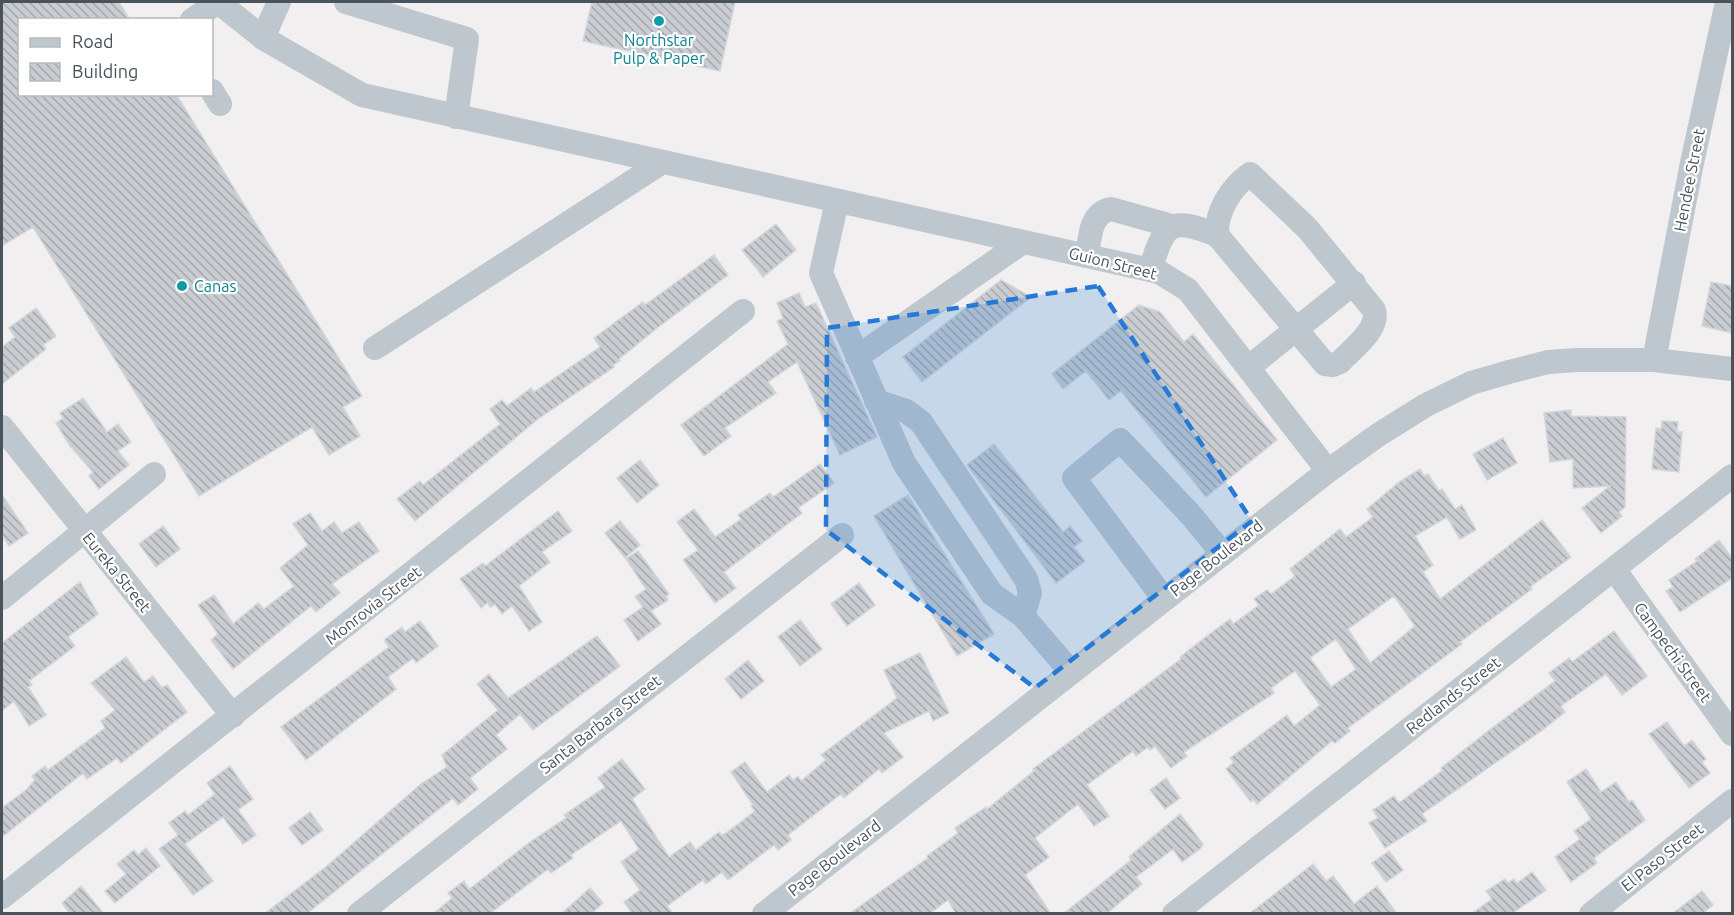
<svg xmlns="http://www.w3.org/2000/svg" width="1734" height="915" font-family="Ubuntu,sans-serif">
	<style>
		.building { fill: url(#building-back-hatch); stroke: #d3d6da; stroke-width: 1.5; fill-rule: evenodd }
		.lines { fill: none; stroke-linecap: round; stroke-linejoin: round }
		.minor { stroke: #bec7cd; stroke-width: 24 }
		.marked { fill: #247ad6; fill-opacity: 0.2; stroke: #247ad6; stroke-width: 4.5; stroke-dasharray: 12 8; stroke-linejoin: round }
		.culture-dot { fill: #0f9aa8; stroke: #fff; stroke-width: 2 }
		.labels { text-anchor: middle; stroke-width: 4.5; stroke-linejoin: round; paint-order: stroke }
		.culture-label { font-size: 16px; fill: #0d838f; stroke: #fff }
		.street-label { font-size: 16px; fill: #48535b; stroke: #fff }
	</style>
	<defs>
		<pattern id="building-back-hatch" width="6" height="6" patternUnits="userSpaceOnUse" patternTransform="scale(1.5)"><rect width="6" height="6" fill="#c9ccd1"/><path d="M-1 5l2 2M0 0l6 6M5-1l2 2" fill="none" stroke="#a5a8ad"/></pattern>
	</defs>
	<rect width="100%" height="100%" fill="#f1efef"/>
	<path class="building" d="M2,2H119L130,20H20V94H176L362,396L343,407L360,436L329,455L312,427L199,496L33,227L2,246Z
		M592,2H735L720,71L583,41Z
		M776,224L796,250L763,277L742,250Z
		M714,255L728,275L661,325L619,359L620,361L613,365L614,367L538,419L415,521L397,499L420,481L423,485L500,424L490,409L502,400L507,406L531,388L534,392L600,347L594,338L643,302L645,305Z
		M1001,280L1031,297L922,382L903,357Z
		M1711,282L1732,286V333L1702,326Z
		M799,293L805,307L816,303L877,437L840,455L797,362L768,382L776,393L725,428L731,436L704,456L681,425L788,344L777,321L783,318L777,303Z
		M1139,305L1160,312L1184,342L1193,334L1277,440L1206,497L1121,391L1109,400L1086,371L1063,389L1052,374Z
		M36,308L56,336L43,345L46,349L2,384V347L15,337L9,328Z
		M83,398L107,432L118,424L131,442L118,451L129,465L99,489L89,476L93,472L70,446L56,423L63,418L60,413Z
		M1571,410V416L1626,417L1625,507L1619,512L1622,516L1601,533L1582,508L1610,486L1573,488V459L1550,462L1544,413Z
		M1662,421L1678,422L1677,432H1682L1679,472L1652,469L1656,428L1661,429Z
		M1503,438L1517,463L1487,480L1473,454Z
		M994,444L1063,532L1070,526L1082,541L1074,547L1085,561L1056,583L967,465Z
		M640,460L659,485L637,503L617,478Z
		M820,464L834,483L798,508L802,513L724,572L736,588L715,603L683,560L698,550L677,522L694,509L715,537L741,519L738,515L770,493L773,497Z
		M1420,469L1424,476L1428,474L1439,491L1442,489L1455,509L1462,505L1476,530L1460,539L1447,517L1415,536L1433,565L1423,572L1440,599L1542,520L1571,557L1530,587L1532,589L1460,642L1462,644L1348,728L1350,731L1335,743L1332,741L1257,804L1253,799L1251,802L1226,769L1234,762L1230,758L1287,715L1294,726L1320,705L1295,671L1271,688L1274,693L1184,752L1187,756L1171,768L1155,746L1150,750L1148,747L1136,756L1133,751L1087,785L1109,816L1094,826L1078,804L1035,838L1049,857L1025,875L1051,914H956L948,900L929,914H849L928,858L927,856L958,833L955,828L986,807L987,809L1034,771L1033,769L1181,659L1180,657L1207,636L1230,619L1233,624L1259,605L1254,599L1267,590L1271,594L1295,576L1290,569L1340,529L1346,537L1373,517L1367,509L1399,482ZM1394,596L1415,626L1370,663L1348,629ZM1336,639L1356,669L1331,687L1310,658Z
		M2,495L28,533L9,546L2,535Z
		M908,495L994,634L957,656L874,516Z
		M558,511L572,531L542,552L550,562L519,586L542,622L529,631L512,606L502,614L495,604L491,607L487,603L481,608L460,579L483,563L485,566Z
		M310,513L322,531L334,522L342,533L359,522L379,551L332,584L340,593L316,612L311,606L233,669L211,640L218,634L198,605L214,595L233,624L258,603L264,609L294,586L280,568L308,545L293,524Z
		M620,521L640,545L625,558L605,533Z
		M163,526L180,549L156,567L139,544Z
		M1719,540L1732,558V578L1680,612L1666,591L1673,587L1669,580L1697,561L1695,559Z
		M638,551L669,594L666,596L668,600L651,611L661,624L638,641L624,620L643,607L635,597L646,589L626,559Z
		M80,582L98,614L68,637L75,646L29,681L32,685L28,687L46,715L29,726L14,701L2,711V643Z
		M859,583L875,605L847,626L831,604Z
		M800,620L822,649L800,666L778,637Z
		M420,621L438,646L416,663L413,658L388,677L396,689L306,760L281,727L389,647L384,640L402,627L405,632Z
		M1614,631L1647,676L1622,695L1606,674L1561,706L1565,712L1541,731L1422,814L1427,821L1385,848L1369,823L1378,818L1373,810L1394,796L1399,803L1443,770L1441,768L1488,731L1555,681L1549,673L1569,658L1572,662Z
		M597,636L620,666L533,730L520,714L496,735L507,749L470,778L478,789L458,805L453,798L306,914H264L327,866L421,784L447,767L442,755L498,710L477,684L489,674L508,698Z
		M920,653L949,713L933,721L929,711L884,733L903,757L882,773L879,769L844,798L841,794L788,835L791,840L778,850L774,845L728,880L722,872L706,884L703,880L667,906L673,914H633L624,902L640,890L621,862L639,849L621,821L571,855L573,858L551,873L548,869L489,914H433L452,898L448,893L464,881L469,889L472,887L530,842L566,818L564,815L605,787L598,778L622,759L645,789L632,799L669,857L690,842L696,850L719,832L722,835L726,833L755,811L751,806L753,805L731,772L745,762L767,792L789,775L793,780L798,776L801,781L826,760L821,755L897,698L884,670Z
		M126,657L144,682L153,676L162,688L167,685L187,712L121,763L117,758L87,779L83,773L2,837V808L26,790L35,780L32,776L45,766L48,770L105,728L101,721L115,710L91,683Z
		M748,660L764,681L741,699L725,679Z
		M1667,722L1684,746L1692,740L1706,759L1702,762L1710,773L1689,788L1649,734Z
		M230,766L253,799L238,810L256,835L243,844L223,817L185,844L213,881L193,895L159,849L178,835L169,823L185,811L188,815L215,794L207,783Z
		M1586,769L1601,792L1616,782L1629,802L1632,800L1645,820L1594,858L1597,863L1571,882L1555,857L1580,839L1574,831L1591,819L1567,782Z
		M1166,778L1180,798L1165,809L1150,790Z
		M310,812L323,830L302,845L289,828Z
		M1180,814L1203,844L1201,848L1182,862L1173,849L1136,877L1142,884L1106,914H1063L1131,860L1129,857Z
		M146,848L160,866L115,903L105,891L126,874L117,864L134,850L138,855Z
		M1389,851L1403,870L1386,882L1372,863Z
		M1313,864L1326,881L1333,876L1354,904L1377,886L1397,914H1249Z
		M1532,872L1546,890L1511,914H1471L1492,899L1486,891L1505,879L1508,883L1514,879L1517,883Z
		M81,886L104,914H70L62,903Z
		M590,888L603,903L591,914H561Z
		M1702,891L1713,905L1702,914H1672Z"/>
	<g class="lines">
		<path class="minor" d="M218,2L263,38L362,95L1159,272L1188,290L1328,471
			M346,2L467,39L456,117
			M192,20L218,2
			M263,38L279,2
			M212,91L220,104
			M1250,174L1307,228L1374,310C1380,329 1352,349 1340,362L1333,365L1325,364L1217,235C1216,212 1230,188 1250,174Z
			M837,201L821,273L904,463L992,594L1023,616L1071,672
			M1087,256C1090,237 1090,213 1111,209L1172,226
			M1150,270C1165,223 1169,216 1217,235
			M375,348L661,163
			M857,357L1023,242
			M1654,360L1692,163L1727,2
			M1249,367L1354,283
			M876,401L906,411L921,422L1026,579L1030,593L1023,616
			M2,427L233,716
			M1614,569L1732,734
			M2,598L154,474
			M1164,599L1074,478L1120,440L1190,514L1222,553
			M2,897L743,311
			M359,914L842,535
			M764,914L1328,471L1378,435L1426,405L1471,383L1509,372L1548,362L1577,360H1654L1732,369
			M1174,914L1732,476
			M1591,914L1732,801"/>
	</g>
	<path class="marked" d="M1098,286L1252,521L1035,688L826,530L827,328Z"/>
	<g class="culture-dot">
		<circle cx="659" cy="21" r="6"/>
		<circle cx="182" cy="286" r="6"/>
	</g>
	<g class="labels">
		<g class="culture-label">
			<text x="659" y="46">Northstar<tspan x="659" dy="18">Pulp &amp; Paper</tspan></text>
			<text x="194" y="292" text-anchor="start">Canas</text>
		</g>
		<g class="street-label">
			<text transform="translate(1689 180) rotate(-79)" y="6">Hendee Street</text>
			<text transform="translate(1113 263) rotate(14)" y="6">Guion Street</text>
			<text transform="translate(1216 558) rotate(-38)" y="6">Page Boulevard</text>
			<text transform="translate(117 572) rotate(51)" y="6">Eureka Street</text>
			<text transform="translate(373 605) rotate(-38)" y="6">Monrovia Street</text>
			<text transform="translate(1673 652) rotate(54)" y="6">Campechi Street</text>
			<text transform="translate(1453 695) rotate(-38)" y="6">Redlands Street</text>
			<text transform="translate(600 724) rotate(-38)" y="6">Santa Barbara Street</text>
			<text transform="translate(1662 857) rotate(-38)" y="6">El Paso Street</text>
			<text transform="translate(834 858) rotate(-38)" y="6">Page Boulevard</text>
		</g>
	</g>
	<rect width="1734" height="915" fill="none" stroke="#48535b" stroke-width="6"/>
	<rect x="18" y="18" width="195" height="78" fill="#ffffff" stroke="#b6babd" stroke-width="1.5"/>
	<rect x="30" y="38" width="30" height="9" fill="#bec7cd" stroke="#b6babd" stroke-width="1.5"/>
	<text x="72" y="48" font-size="18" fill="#48535b">Road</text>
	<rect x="30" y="63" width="30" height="18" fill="url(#building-back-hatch)" stroke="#b6babd" stroke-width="1.5"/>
	<text x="72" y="78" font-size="18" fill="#48535b">Building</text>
</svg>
